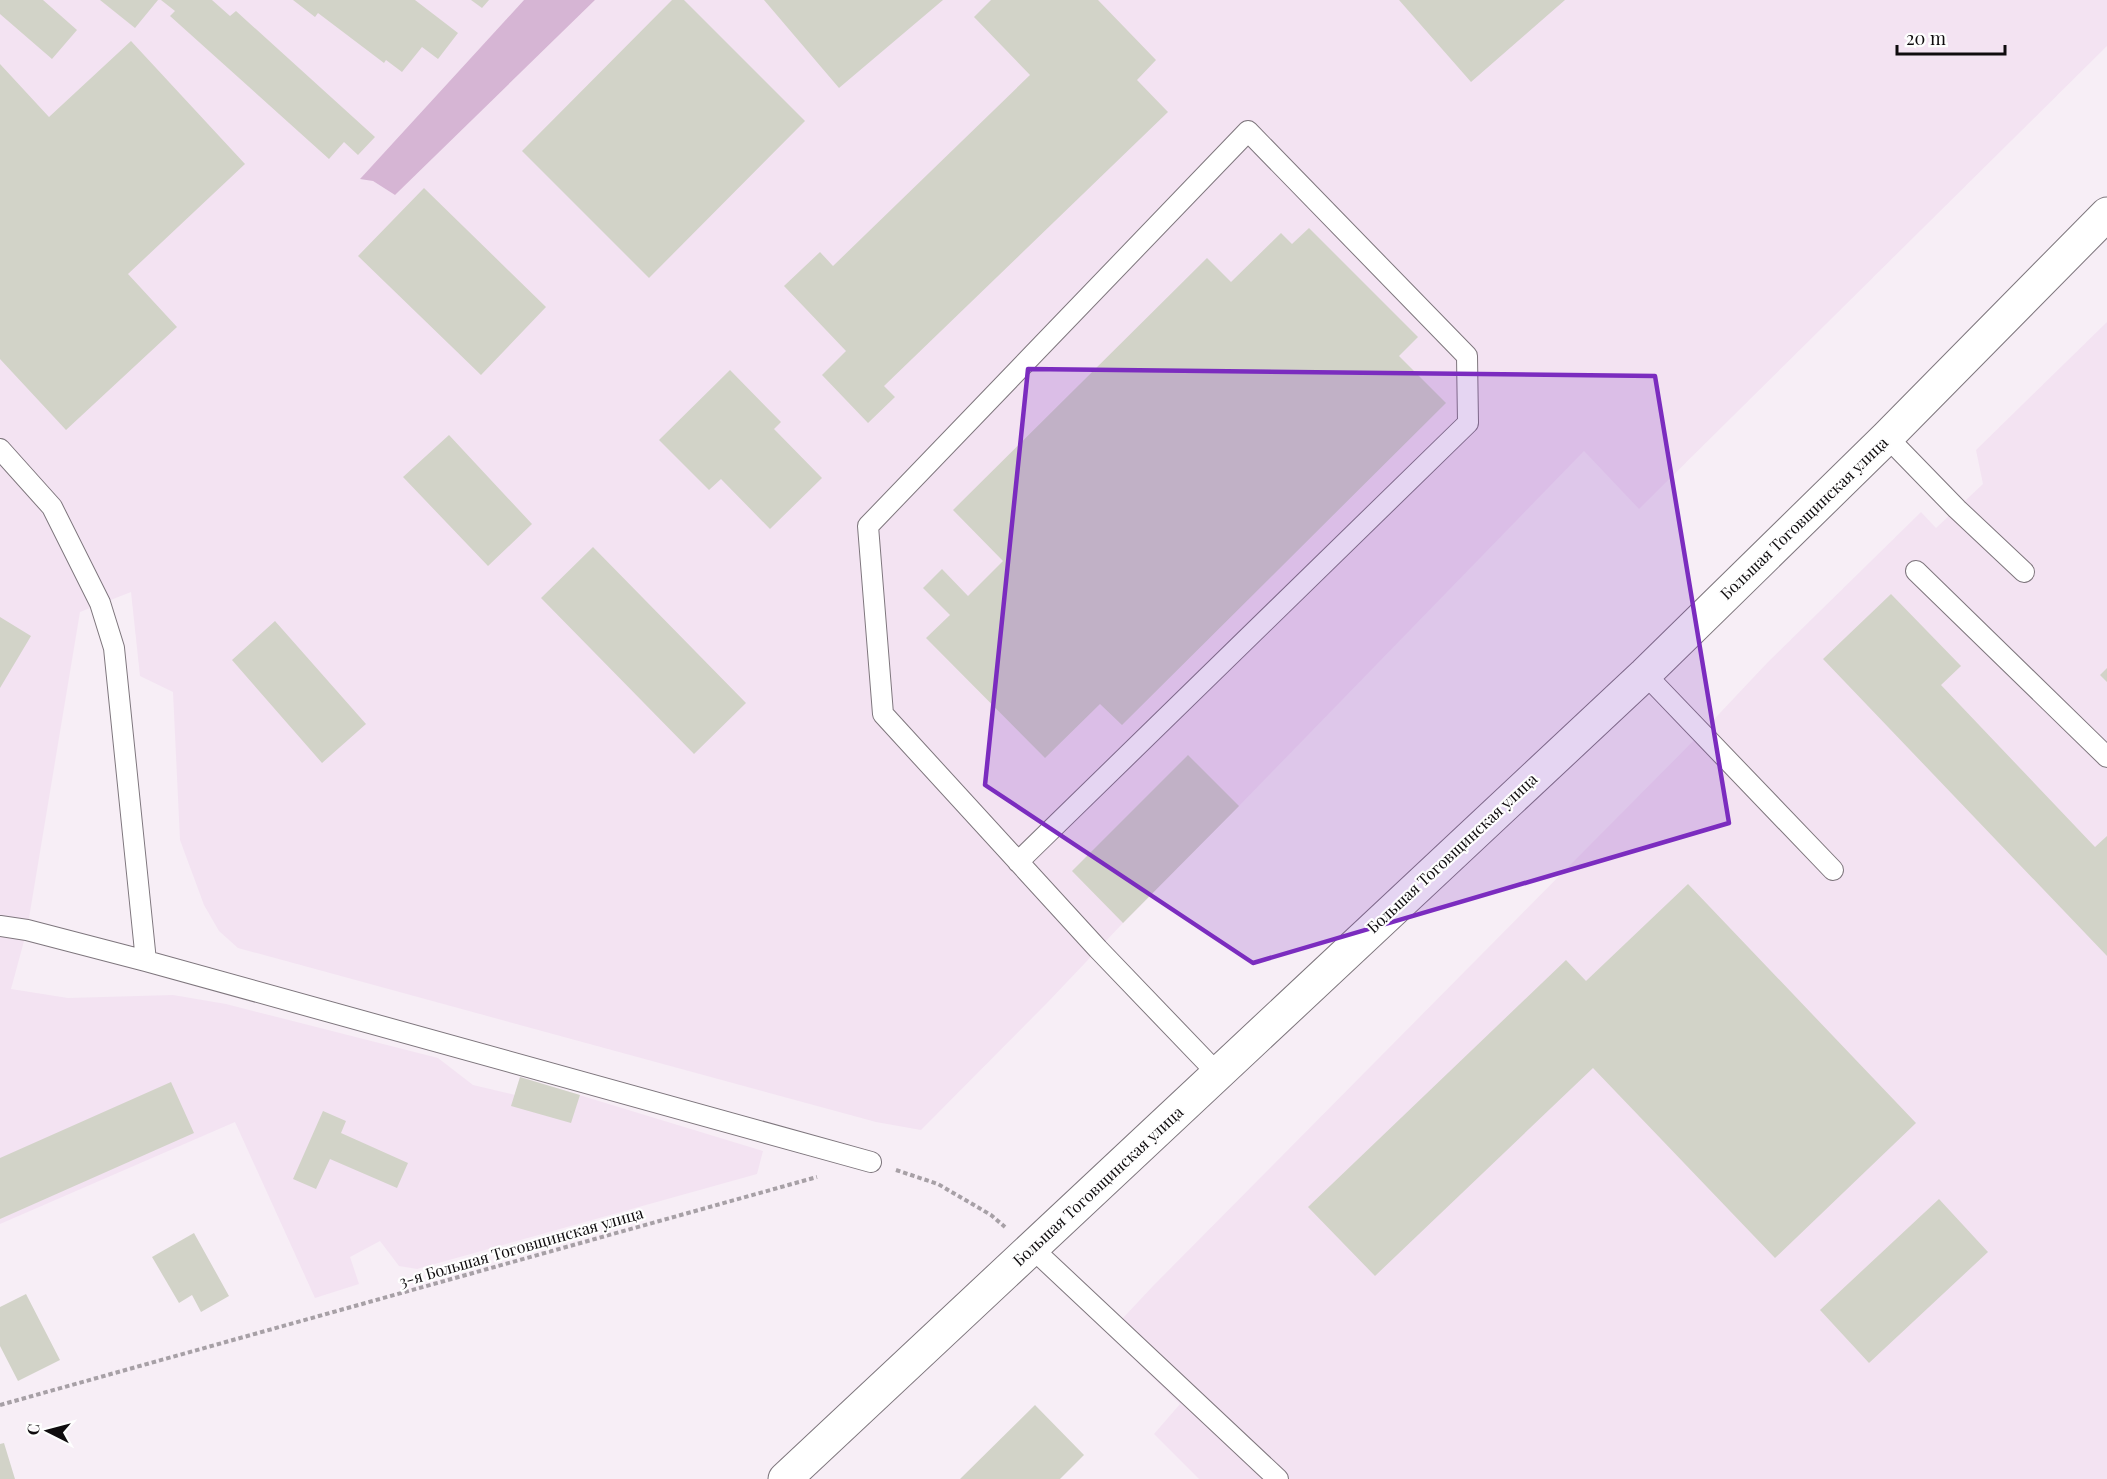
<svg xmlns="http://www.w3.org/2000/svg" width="2107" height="1479" font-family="'Playfair Display',serif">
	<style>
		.built { fill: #f3e3f2 }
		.green { fill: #d6b5d4 }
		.building { fill: #d2d3c8 }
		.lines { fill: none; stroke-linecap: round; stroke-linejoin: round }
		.lane-casing { stroke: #7e767d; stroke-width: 22 }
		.secondary-casing { stroke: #7e767d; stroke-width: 35 }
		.path { stroke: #a7a0a6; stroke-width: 4; stroke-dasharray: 4.5 3; stroke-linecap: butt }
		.lane { stroke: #fff; stroke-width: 20 }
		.secondary { stroke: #fff; stroke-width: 33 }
		.marked { fill: #7b2cbf; fill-opacity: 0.2; stroke: #7b2cbf; stroke-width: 4.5; stroke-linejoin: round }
		.labels { text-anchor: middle; stroke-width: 4.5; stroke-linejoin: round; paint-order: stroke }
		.street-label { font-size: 16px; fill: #0f0c0e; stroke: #fefefe }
	</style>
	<rect width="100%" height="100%" fill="#f7eef6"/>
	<path class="built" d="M0,0H524L361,178L373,181L395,195L595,0H2107V46L1639,509L1584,451L1239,806L1123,923L1048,1002L921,1130L876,1122L238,948L219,931L204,905L180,840L173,692L140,676L131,592L80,612L27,930L11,989L68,998L173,995L226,1004L438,1058L473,1085L515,1095L520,1077L763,1151L757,1174L417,1269L399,1266L380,1241L350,1257L359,1284L315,1298L235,1122L0,1224Z
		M2107,322V1479H1199L1154,1434L1180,1404L1108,1334L1153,1286L1702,732L1768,662L1921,512L1936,528L1983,484L1976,450Z"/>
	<path class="green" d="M524,0H595L395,195L373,181L360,179Z"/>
	<path class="building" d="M0,0H43L77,30L52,59L0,14Z
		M100,0H158L135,28Z
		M161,0H212L230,16L236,11L375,137L358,155L344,142L329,159L170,16L175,11Z
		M293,0H415L458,33L438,59L422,47L402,72L386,60L384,63L318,13L315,17Z
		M471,0H489L482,8Z
		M672,0H684L805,121L649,278L522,151Z
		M764,0H943L839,88Z
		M991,0H1098L1156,60L1137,80L1168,112L884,386L895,397L868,423L822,375L846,351L784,286L820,252L833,266L1030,75L974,17Z
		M1399,0H1565L1471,82Z
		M131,41L245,164L128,274L177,327L66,430L0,359V64L49,117Z
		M424,188L546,307L481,375L358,256Z
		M1309,228L1418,337L1399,356L1446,403L1122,725L1100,704L1045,758L926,638L950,615L923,588L942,569L968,596L1003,561L953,510L1207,258L1231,282L1281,233L1292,244Z
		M730,370L781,422L774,429L822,478L770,529L721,479L709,490L659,440Z
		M449,435L532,524L488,566L403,477Z
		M593,547L746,703L694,754L541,598Z
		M1891,594L1961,666L1941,685L2095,847L2107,836V956L1823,659Z
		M0,617L31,636L0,688Z
		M275,621L366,724L322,763L232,660Z
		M2107,668V682L2100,675Z
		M1188,755L1239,806L1123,923L1072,871Z
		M1688,884L1916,1123L1775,1258L1593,1068L1375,1276L1308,1207L1566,960L1586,981Z
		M520,1077L580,1095L571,1123L511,1106Z
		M171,1082L194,1133L0,1219V1158Z
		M323,1111L346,1121L341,1133L408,1163L397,1188L330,1159L316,1189L293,1179Z
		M1939,1199L1988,1252L1869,1363L1820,1310Z
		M194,1233L229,1296L201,1312L192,1295L179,1303L152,1257Z
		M26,1294L60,1360L18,1381L0,1346V1307Z
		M1035,1405L1084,1455L1060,1479H960Z
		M4,1443L15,1479H0V1444Z"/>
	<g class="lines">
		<g class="lane-casing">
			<path id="lane" d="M1887,437L1957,509L2024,572
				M0,449L52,507L100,603L114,648L146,961
				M1916,571L2107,757
				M1645,674L1833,870
				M1018,862L1468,423L1467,356L1248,131L868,526L883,714L1098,949L1217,1073
				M0,926L27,930L146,961L871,1162
				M1032,1248L1278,1479"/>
		</g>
		<g class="secondary-casing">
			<path id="secondary" d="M785,1479L1645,674L1887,437L2107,214"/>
		</g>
		<path class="path" d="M896,1170L938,1184L991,1215L1005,1227
			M0,1405L817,1177"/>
		<use href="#lane" class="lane"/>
		<use href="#secondary" class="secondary"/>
	</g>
	<path class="marked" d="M1028,369L1655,376L1729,823L1253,963L985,785Z"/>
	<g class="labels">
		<g class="street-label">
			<text transform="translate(1804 518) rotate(-44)" y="6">Большая Тоговщинская улица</text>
			<text transform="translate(1452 853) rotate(-43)" y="6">Большая Тоговщинская улица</text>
			<text transform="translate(1098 1186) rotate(-43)" y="6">Большая Тоговщинская улица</text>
			<text transform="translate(521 1247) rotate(-16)" y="6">3-я Большая Тоговщинская улица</text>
		</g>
	</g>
	<g transform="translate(48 1431) rotate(276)" stroke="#fefefe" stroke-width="4.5" paint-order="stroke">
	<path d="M0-4.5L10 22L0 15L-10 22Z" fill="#0f0c0e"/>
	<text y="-9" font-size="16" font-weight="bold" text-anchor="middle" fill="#0f0c0e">С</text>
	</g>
	<path d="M1897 45v9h108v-9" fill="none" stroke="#0f0c0e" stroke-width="3"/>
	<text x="1906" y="45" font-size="18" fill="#0f0c0e" stroke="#fefefe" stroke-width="4.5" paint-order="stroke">20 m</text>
</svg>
